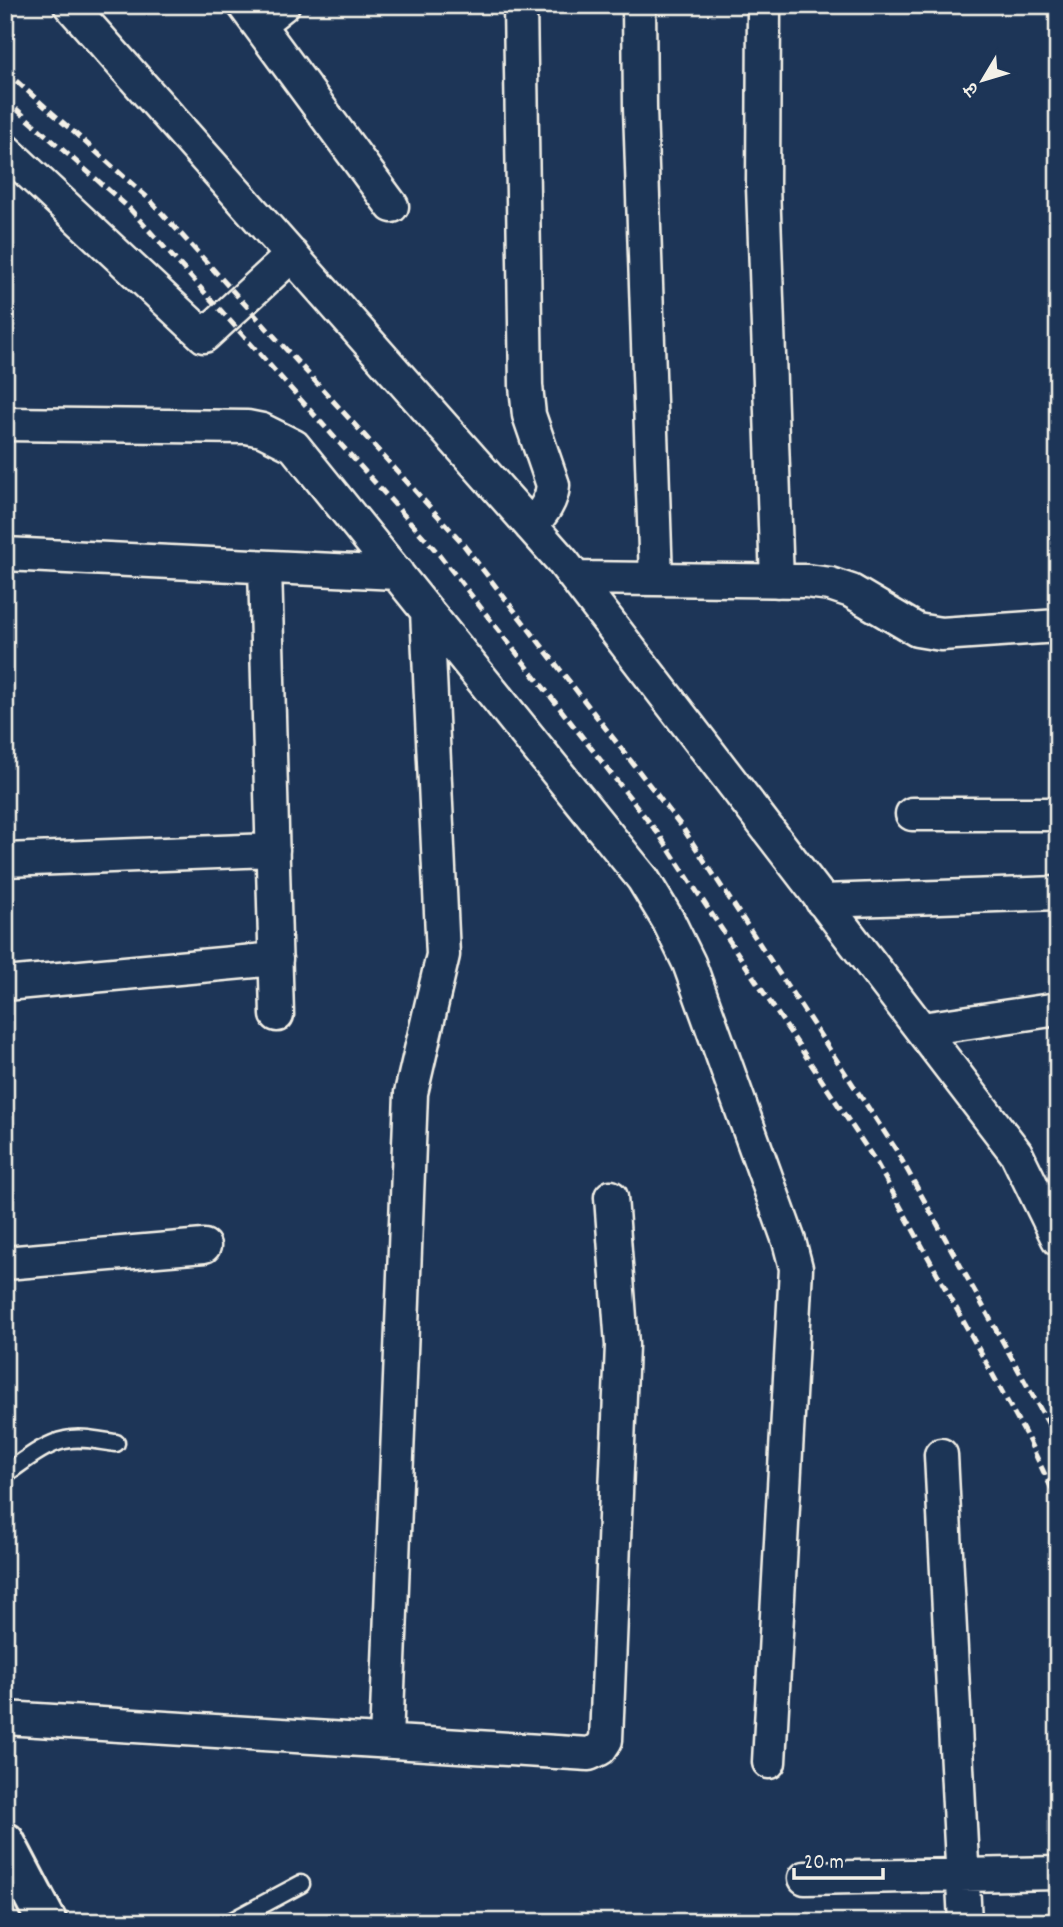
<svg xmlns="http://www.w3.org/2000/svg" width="1063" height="1927" font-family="Dekko,'Playpen Sans Deva',sans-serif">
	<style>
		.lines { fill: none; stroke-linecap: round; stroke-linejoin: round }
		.lane-casing { stroke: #f4f1e8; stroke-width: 21 }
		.street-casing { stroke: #f4f1e8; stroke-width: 37 }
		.primary-casing { stroke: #f4f1e8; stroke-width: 44 }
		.lane { stroke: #1d3557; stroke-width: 16 }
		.street { stroke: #1d3557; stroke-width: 32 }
		.primary { stroke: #1d3557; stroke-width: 38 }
		.rail { stroke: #f4f1e8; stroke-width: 5; stroke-dasharray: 10 5; stroke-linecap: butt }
	</style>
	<rect width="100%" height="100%" fill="#1d3557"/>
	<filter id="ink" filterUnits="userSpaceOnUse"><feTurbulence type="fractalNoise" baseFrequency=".0143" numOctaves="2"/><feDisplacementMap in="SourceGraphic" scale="14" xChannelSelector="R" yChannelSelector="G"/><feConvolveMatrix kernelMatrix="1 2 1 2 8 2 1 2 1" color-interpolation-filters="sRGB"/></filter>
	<g filter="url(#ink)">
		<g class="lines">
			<g class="lane-casing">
				<path id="lane" d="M5,1474C23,1462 44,1444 65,1440C81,1436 100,1441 116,1443
					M230,1922L301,1884"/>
			</g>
			<g class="street-casing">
				<path id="street" d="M70,5L563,562L1016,1153L1058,1239
					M244,5L392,206
					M520,5L526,386L529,415L553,485C552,502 542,513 531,526
					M639,5L640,108L656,579
					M764,5L763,186L777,581
					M259,24L283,5
					M5,150L204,336L292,255
					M5,424L247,427L262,430L294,446L643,879L668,920L689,963L789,1241L796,1268L769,1762
					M5,554L397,573
					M265,567L277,1015
					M576,578L806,581L830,584L851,591L917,630L941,634L1058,626
					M912,814H1058
					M5,860L273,850
					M822,901L1058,893
					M5,984L276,959
					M922,1029L1058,1009
					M5,1263L204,1246
					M941,1455L965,1922
					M5,1718L589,1754L600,1749L606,1740L622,1345L611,1197
					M386,1741L411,1093L443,955L427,611
					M805,1878L1058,1873"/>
			</g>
			<g class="primary-casing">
				<path id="primary" d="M5,1842L47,1922"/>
			</g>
			<use href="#lane" class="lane"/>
			<use href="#street" class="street"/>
			<use href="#primary" class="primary"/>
			<path class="rail" d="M5,71L148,198L459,539L682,827L895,1148L1058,1441
				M5,99L129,208L438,553L660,836L876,1162L1028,1439L1058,1502"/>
		</g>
	</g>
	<rect width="1063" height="1927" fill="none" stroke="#1d3557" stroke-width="28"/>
	<rect x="14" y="14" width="1035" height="1899" fill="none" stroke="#f4f1e8" stroke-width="2.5" filter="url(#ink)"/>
	<g transform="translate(983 80) rotate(232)" stroke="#1d3557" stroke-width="5" paint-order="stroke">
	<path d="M0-5L12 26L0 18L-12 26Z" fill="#f4f1e8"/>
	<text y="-10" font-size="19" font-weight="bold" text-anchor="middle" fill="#f4f1e8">उ</text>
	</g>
	<path d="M794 1868v10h89v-10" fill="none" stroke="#f4f1e8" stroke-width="3.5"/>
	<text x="804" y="1868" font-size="21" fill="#f4f1e8" stroke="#1d3557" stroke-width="5" paint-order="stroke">20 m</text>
</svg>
